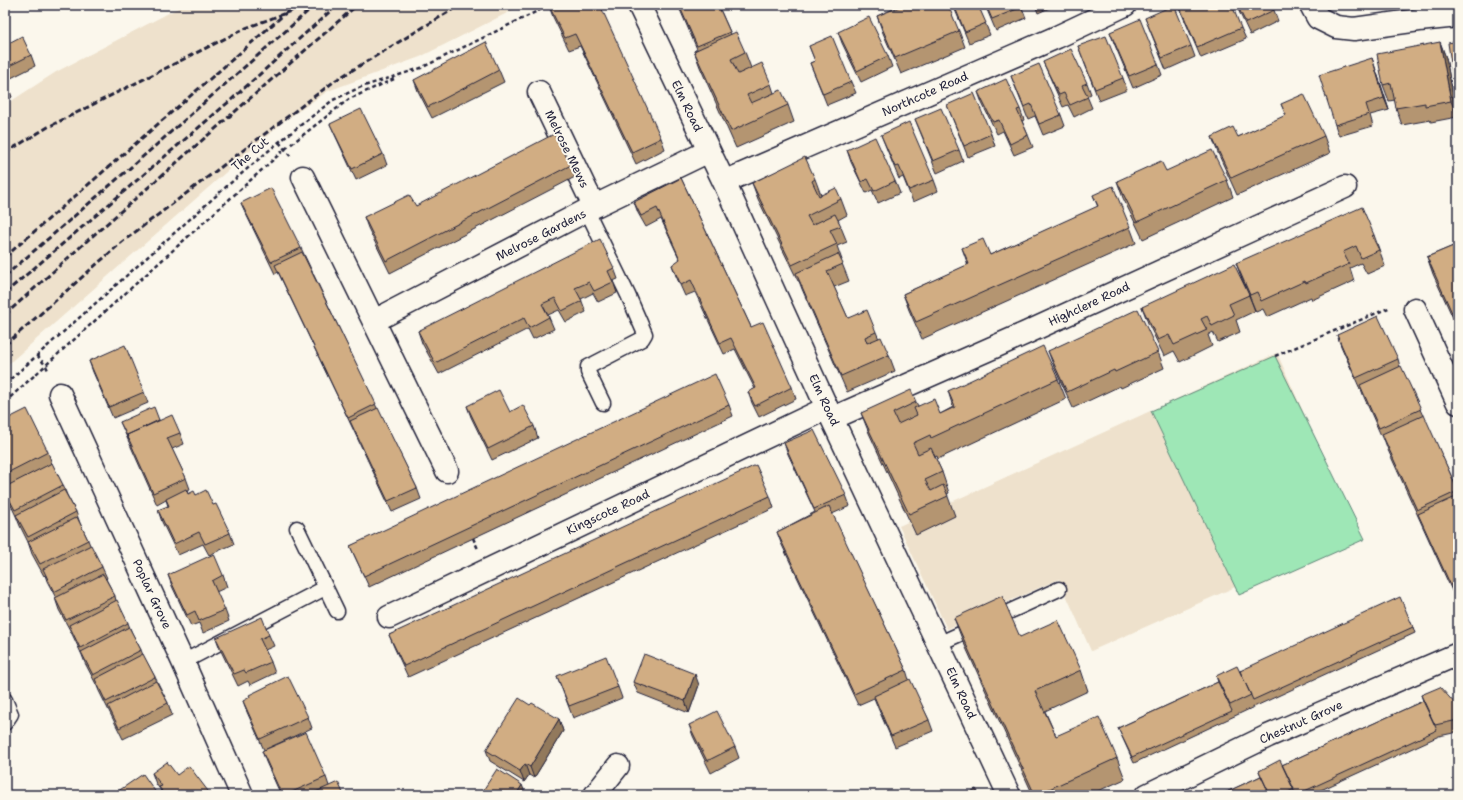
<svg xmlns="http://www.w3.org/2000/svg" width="1463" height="800" font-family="'Shantell Sans',sans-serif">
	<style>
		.built { fill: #eee1cc }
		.green { fill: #9ee7b6; stroke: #608478 }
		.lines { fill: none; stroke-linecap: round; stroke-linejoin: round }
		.service-casing { stroke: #22223b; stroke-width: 17 }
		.minor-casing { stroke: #22223b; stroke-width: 25 }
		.path { stroke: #22223b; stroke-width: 2.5; stroke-dasharray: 4 3; stroke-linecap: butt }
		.service { stroke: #fbf7ec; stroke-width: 14 }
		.minor { stroke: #fbf7ec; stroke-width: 22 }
		.rail { stroke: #22223b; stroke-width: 3; stroke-dasharray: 6 3; stroke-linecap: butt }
		.wall { fill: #b49571; stroke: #22223b }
		.shaded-wall { fill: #92795c; stroke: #22223b }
		.building { fill: #d1ad83; stroke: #22223b }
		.labels { text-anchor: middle; stroke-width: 4; stroke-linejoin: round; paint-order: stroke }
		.street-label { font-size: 12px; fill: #22223b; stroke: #fbf7ec }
	</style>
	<rect width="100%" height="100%" fill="#fbf7ec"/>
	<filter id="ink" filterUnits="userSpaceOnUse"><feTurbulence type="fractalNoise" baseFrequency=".025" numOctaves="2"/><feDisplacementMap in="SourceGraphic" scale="8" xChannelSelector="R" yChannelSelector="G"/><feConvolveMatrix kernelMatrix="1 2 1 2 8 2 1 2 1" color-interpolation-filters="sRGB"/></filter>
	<g filter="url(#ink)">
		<path class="built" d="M184,5H523L420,57L328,91L284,121L5,367V105L56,72Z
			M1277,353L1357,533L1091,651L1059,579L947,629L899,526Z"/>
		<path class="green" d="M1275,356L1365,539L1239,595L1151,411Z"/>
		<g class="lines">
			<g class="service-casing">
				<path id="service" d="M587,211L628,295L645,334L642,339L588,367V372L603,403
					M297,528L337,611
					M938,644L1059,589
					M183,662L325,588
					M5,700L11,714L5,723"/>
			</g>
			<g class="minor-casing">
				<path id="minor" d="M639,5L724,182L827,408L1009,795
					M1311,5L1318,18L1336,27L1354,29L1419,20L1458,16
					M539,92L587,192L595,206
					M303,177L447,471
					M724,182L1057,37L1125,5
					M1415,309L1458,403
					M374,321L595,206L709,151
					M60,394L183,662L242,795
					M833,418L1026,333L1345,187
					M389,617L827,408
					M595,795L618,766
					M1147,795L1268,736L1458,654"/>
			</g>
			<path class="path" d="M279,142L291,157
				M37,355L46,366L49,372
				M1275,356L1391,307
				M5,384L227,186L279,142L333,100L361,87L421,68L550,5
				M5,402L285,149L349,99L394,79
				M473,538L478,549"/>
			<use href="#service" class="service"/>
			<use href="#minor" class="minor"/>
			<path class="rail" d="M5,153L48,127L246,28L307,5
				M5,257L295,5
				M5,276L130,168L315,5
				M5,293L231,100L337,5
				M5,315L88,240L357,5
				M5,345L122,242L336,80L460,5"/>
		</g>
		<path class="wall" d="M552,5L661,138L665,149L636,164L580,46L569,50L553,17L549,6Z
			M678,5H718L731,34L745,52L751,68L771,84L774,93L788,105L794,122L736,148L700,67L694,51L697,49Z
			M898,5L959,31L965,47L901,74L883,33L877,16L898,7Z
			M953,5H978L990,35L969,43Z
			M985,5H1021L1026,18L996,31Z
			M1035,5H1056L1038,13Z
			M1179,5L1241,28L1246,39L1201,58L1182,14Z
			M1236,5H1272L1278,21L1250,35Z
			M1145,18L1191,46L1195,57L1166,70Z
			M838,32L888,56L892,67L861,82L842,43Z
			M1110,32L1158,64L1162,75L1133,88L1114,43Z
			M1458,41V90L1453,77Z
			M1440,42L1446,58L1457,117L1431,122L1430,120L1402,125L1396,108L1395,100L1389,101L1383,85Z
			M5,45L31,55L35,66L11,78L9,75L5,77Z
			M809,46L851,82L856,93L827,105L810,63L815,61Z
			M1078,46L1123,78L1127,90L1099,101Z
			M1043,62L1087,83L1091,94L1087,96L1092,108L1074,117L1068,105L1063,107L1048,73Z
			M499,70L504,82L432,118L418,91L414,80Z
			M1376,70L1389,110L1370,115L1373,126L1339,136L1335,125Z
			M1011,76L1061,115L1065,126L1043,135L1035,116L1028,119Z
			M5,79L8,86L12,97L5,101Z
			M978,92L1020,109L1024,120L1022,121L1028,135L1033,147L1014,155L1003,131L997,134L982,103Z
			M1281,104L1324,136L1330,153L1237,195L1218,153L1212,137H1238L1286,116Z
			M947,105L991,134L995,146L968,157Z
			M915,119L959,150L963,161L937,173Z
			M330,124L383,154L387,165L356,180L335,135Z
			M881,135L934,180L938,191L913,202L903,177L899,179Z
			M847,150L895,181L900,193L878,203L872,190L866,193L851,162Z
			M571,165L575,177L390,273L368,228L364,217L416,206Z
			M1166,171L1227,180L1233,197L1143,239L1123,198L1117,181Z
			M681,178L751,327L792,387L796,399L759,417L752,403L748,392L755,389L735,349L724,354L695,292L685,296L676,276L672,265L680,260L661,219L646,227L638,213L634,202Z
			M815,179L821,195L841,199L847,215L838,220L847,242L837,246L842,260L841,261L849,281L834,287L848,318L876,332L879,339L889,355L895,371L847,392L802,289L799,281H798L758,199L752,183Z
			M1093,195L1130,227L1136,243L922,339L909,310L903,294L968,265L962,248L990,255L1098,207Z
			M241,203L301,248L377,408L417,488L421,499L392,512L353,429L278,272L275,274L246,214Z
			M1374,235L1385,266L1367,274L1361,263L1350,268L1354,281L1312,300L1311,297L1267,317L1263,309L1256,312L1242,279L1236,263Z
			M1458,244V329L1433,274L1427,257Z
			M614,268L618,279L613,281L617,293L598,302L593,293L581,299L586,312L566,322L559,310L548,315L554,329L533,339L528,329L439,374L422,343L418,331Z
			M1249,295L1255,311L1236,320L1240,332L1218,342L1213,332L1208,335L1212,346L1180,362L1174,351L1164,356L1148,323L1142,307Z
			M1337,335L1398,359L1400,367L1458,490V604L1388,450L1384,439L1383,440L1364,397L1361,389H1360L1341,346Z
			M1048,351L1158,352L1164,368L1121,388L1120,386L1073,408L1054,367Z
			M89,361L144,392L148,403L113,418L93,372Z
			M1058,379L1066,399L938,459L937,456L935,457L942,472L949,493L947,494L955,516L916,535L869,433L861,413L916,402L918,406L940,414L953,407L948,391Z
			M729,405L733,416L369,587L355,557L350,546Z
			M467,406L510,412L534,426L538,438L492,460L471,417Z
			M5,420L48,452L52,464L63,485L67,495L76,512L80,523L88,540L90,545L102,567L107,578L106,579L115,596L116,601L128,623L132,633L141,650L143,655L155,677L168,703L172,715L123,739L99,691L97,686L85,663L82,655L73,636L71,632L59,610L55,598H56L47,581L45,575L44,576L32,554L28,542L20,526L16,516L8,499L5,492V487L8,485L5,479Z
			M159,420L180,433L184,444L172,449L186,478L190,489L187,490L188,494L196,495L213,505L230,533L234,544L209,555L203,544L178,555L162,522L158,510L168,506L166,500L157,505L120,422Z
			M784,443L846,495L850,506L832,514L906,670L909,680L929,720L933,731L895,747L878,708L874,698L858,705L781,543L777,532L815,512L788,454Z
			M770,496L774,508L408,677L394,647L389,635Z
			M168,575H223L227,587L216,592L225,610L229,621L203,633L199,623L191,626L172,586Z
			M954,618L1020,637L1081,670L1088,691L1045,711L1056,736L1117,758L1125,779L1089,795H1033L962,639Z
			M1413,627L1415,633L1256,706L1134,763L1118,728L1218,682L1216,676L1240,671Z
			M269,635L274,646L265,650L271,662L275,673L250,685L248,681L238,686L220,649L216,638Z
			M557,676L618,687L622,698L573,718Z
			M633,682L699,685L689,713L638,693Z
			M1421,695L1458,707V732L1439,736L1310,795H1220L1261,776L1259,771L1282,765L1423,701Z
			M243,701L308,717L312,728L264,750L247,712Z
			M559,719L563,731L534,778L529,775L524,782L490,761L486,750Z
			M689,725L735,747L739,758L711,773L693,736Z
			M262,751L326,777L329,786L344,795H281L266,762Z
			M152,773L177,775L211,795H114V794H157L161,791L159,788L156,784Z"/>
		<path class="shaded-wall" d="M1440,42L1446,58L1457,117L1451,101Z
			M1372,58L1376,70L1389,110L1384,98Z
			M695,674L699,685L689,713L685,701Z
			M559,719L563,731L534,778L530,767Z
			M525,764L529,775L524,782L520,771Z
			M522,785L526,795H516Z"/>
		<path class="building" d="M552,5H600L661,138L632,152L575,34L565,38L549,6Z
			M679,5H718L730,32L697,46Z
			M898,5H948L959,31L895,58L877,16L899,7Z
			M954,5H978L986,23L965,32Z
			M986,5H1021L1022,7L992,19Z
			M1174,5L1191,46L1162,58L1145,18Z
			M1179,5H1232L1241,28L1197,47Z
			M1237,5H1272L1274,10L1246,23Z
			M869,17L888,56L857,71L838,32Z
			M1140,19L1158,64L1129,76L1110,32Z
			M736,32L745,52L731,59L738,74L762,63L771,84L747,95L751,103L781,90L788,105L731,131L694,51Z
			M22,36L31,55L7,67L5,64V45Z
			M832,36L851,82L823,94L810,63L815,61L809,46Z
			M1106,36L1123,78L1095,89L1078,46Z
			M1458,41V76L1453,77L1448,43Z
			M486,42L499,70L428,107L414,80Z
			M1440,42L1451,101L1425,106V103L1396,108L1391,83L1383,85L1377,54Z
			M1071,49L1087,83L1082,85L1088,97L1070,105L1064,93L1059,95L1043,62Z
			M1372,58L1384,98L1366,104L1369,114L1335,125L1319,75Z
			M1039,64L1061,115L1039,124L1031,104L1024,107L1011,76Z
			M5,79L8,86L5,88Z
			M1006,79L1020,109L1017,110L1028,135L1010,144L999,120L993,122L978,92Z
			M974,93L991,134L964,146L947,105Z
			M1304,94L1324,136L1231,178L1212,137L1233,127L1238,137L1286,115L1281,104Z
			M941,108L959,150L933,161L915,119Z
			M361,109L383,154L352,169L330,124Z
			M909,122L934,180L909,190L899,166L895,167L881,135Z
			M554,134L571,165L386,261L364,217L409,195L416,206Z
			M875,137L895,181L874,191L868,179L861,182L847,150Z
			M1212,150L1227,180L1137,222L1117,181L1161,161L1166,171Z
			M805,157L815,179L812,181L819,196L836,188L841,199L807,216L812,225L835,214L841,226L830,230L837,244L792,265L752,183Z
			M681,178L751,327L763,322L792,387L755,406L748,392L756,388L731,338L720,343L691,280L681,285L672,265L680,259L657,208L641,216L634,202Z
			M1113,186L1130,227L916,322L903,294L969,264L962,248L983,239L990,255L1098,206L1093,195Z
			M271,188L301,248L271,262L241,203Z
			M1362,207L1374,235L1372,236L1379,250L1361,258L1356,246L1343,252L1349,264L1306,283L1305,281L1261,301L1257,292L1250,295L1236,263Z
			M600,239L614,268L608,271L613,282L594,291L589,282L575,288L582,301L562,311L555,298L542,304L549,317L529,328L524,318L435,363L418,331Z
			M1458,244V326L1427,257Z
			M302,252L376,404L348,418L275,265Z
			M838,254L843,264L827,271L848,318L867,310L876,332L865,337L867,343L881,337L889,355L841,376L796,273Z
			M1234,264L1249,295L1229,304L1234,315L1212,326L1207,316L1201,319L1207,330L1174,345L1169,335L1158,340L1142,307Z
			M1138,309L1158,352L1115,372L1114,370L1067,392L1048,351Z
			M1378,316L1398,359L1356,378L1337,335Z
			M125,345L144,392L109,407L89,361Z
			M1043,346L1058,379L931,438L930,435L913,443L918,454L931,448L942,472L925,480L931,491L943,485L948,496L909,514L861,413L911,390L916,402L893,413L898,424L917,415L914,408L934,399L940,414L955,407L948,391Z
			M1401,366L1421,409L1379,428L1360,385Z
			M715,374L729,405L364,576L350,546Z
			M499,390L510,412L523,405L534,426L488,449L467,406Z
			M154,407L159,420L127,435L129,440L120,422Z
			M378,408L417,488L388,501L350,421Z
			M27,409L48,452L5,474V420Z
			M172,415L180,433L167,438L186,478L153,493L127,435Z
			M1424,415L1458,491L1417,510L1382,434Z
			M814,430L846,495L814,509L784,443Z
			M52,463L63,485L15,510L5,491V487Z
			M756,465L770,496L404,666L389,635Z
			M186,489L188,494L194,491L196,495L206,490L213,505L216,504L230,533L205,544L199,532L174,544L158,510L169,506L166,499Z
			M64,490L76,512L28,537L16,515Z
			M1458,496V601L1418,514Z
			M829,506L906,670L854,694L777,532Z
			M77,517L88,540L40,564L28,542Z
			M91,545L102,567L54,592L43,569Z
			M214,554L223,575L212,581L225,610L199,621L195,611L187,615L168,575Z
			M103,574L115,596L66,620L55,598Z
			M1002,596L1020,637L1058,620L1081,670L1035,691L1056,736L1099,717L1117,758L1036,795H1035L954,618Z
			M1400,597L1413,627L1253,700L1240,671Z
			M117,600L128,623L80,648L69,625Z
			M262,617L269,635L260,639L271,662L246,673L244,670L234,674L216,638Z
			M129,627L141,650L93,675L81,652Z
			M143,654L155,677L106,702L95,679Z
			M644,654L695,674L685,701L633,682Z
			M606,656L618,687L569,706L557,676Z
			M1237,666L1251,695L1230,705L1216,676Z
			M288,676L308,717L260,739L243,701L250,697L249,695Z
			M910,679L929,720L891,736L874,696Z
			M156,681L168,703L119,728L108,706Z
			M1218,682L1232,711L1132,757L1118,728Z
			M1440,687L1458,707V720L1435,725L1421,695Z
			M519,698L530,705L532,703L559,719L530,767L525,764L520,771L486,750Z
			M1423,701L1437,730L1296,795L1282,765Z
			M717,711L735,747L707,761L689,725Z
			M306,732L326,777L285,795H282L262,751Z
			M1280,760L1294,789L1282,795H1270L1259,771Z
			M167,762L177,775L189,766L211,795H165L163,793L165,795H115L114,794L143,774L157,794L162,791L159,787L162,786L152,773Z
			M497,769L522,785L516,795H480Z
			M1261,776L1270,795H1220Z
			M338,782L344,795H309Z
			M976,789L980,795H965Z"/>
	</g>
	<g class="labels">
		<g class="street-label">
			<text transform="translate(925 94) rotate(-24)" y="4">Northcote Road</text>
			<text transform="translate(687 106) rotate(64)" y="4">Elm Road</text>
			<text transform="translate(567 149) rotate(64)" y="4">Melrose Mews</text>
			<text transform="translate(250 154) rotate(-41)" y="4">The Cut</text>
			<text transform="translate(541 235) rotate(-27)" y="4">Melrose Gardens</text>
			<text transform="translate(1089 304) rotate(-25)" y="4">Highclere Road</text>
			<text transform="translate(824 400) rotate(65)" y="4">Elm Road</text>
			<text transform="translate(608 512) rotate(-25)" y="4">Kingscote Road</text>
			<text transform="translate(152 594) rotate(65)" y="4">Poplar Grove</text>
			<text transform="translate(961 693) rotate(65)" y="4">Elm Road</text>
			<text transform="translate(1301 722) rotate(-24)" y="4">Chestnut Grove</text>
		</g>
	</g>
	<rect width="1463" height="800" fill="none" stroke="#fbf7ec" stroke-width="20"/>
	<rect x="10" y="10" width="1443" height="780" fill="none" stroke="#22223b" stroke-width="1.5" filter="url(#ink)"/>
</svg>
